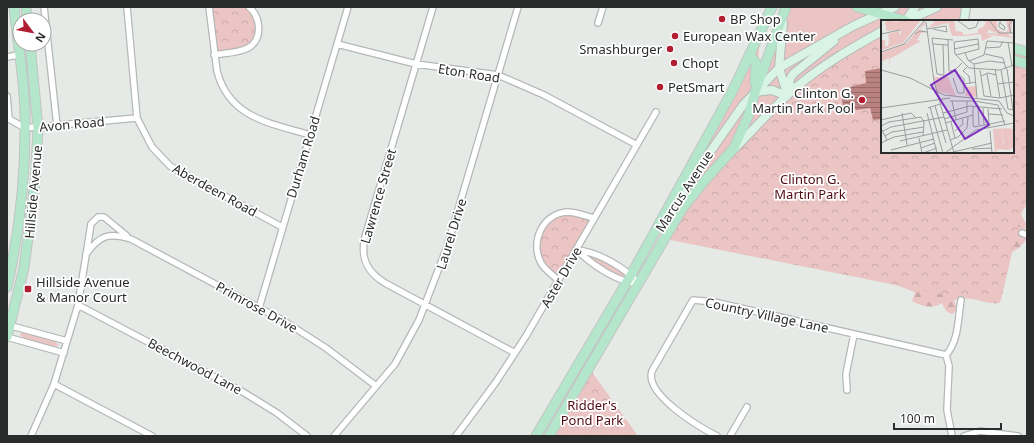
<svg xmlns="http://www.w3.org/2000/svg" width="1034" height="443" font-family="'Noto Sans',sans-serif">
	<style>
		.grass { fill: #ebc5c4 }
		.forest { fill: url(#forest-firs) }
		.park { fill: url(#park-crowns) }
		.water { fill: url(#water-rules) }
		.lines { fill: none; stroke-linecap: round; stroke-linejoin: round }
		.minor-casing { stroke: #b4b8b6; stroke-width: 8 }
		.secondary-casing { stroke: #b4b8b6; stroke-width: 10 }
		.primary-casing { stroke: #c3c4c4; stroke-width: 11 }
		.minor { stroke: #fff; stroke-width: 5.5 }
		.secondary { stroke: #d9f3e5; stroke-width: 8 }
		.primary { stroke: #b3e6cb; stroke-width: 9 }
		.poi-dot { fill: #b11e31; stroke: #fff; stroke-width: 1.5 }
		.labels { text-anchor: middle; stroke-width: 3.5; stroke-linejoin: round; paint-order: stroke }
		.poi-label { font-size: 13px; fill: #2a2c2b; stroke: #fff; text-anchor: start }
		.street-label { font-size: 13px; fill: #2a2c2b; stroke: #fff }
		.park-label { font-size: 13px; fill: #500b12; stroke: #fff }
		.inset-road { fill: none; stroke: #9a9e9c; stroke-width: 1 }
		.view { fill: #7b2cbf; fill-opacity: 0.15; stroke: #7b2cbf; stroke-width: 2 }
		.inset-edge { fill: none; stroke: #2a2c2b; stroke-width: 2 }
	</style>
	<defs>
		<pattern id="forest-firs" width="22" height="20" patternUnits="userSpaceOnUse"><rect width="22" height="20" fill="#ebc5c4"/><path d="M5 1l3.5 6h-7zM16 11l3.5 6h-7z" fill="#caa9a9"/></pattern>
		<pattern id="park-crowns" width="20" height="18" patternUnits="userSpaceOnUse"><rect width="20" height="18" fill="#ebc5c4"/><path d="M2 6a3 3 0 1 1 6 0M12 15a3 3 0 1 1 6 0" fill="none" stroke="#caa9a9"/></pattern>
		<pattern id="water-rules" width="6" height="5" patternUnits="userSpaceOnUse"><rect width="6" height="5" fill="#ba8281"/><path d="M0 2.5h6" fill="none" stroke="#976b6a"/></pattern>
	</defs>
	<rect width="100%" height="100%" fill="#e5eae7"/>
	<path class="grass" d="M786,7H857L879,13L895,7H966L964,21H882V31L673,213L679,196L699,162L761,32L755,90Z
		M577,250L591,251L631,275L627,283L586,259Z
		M28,332L53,339L59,346C46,348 29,344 19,334Z"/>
	<path class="forest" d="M1021,214L1026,224L1025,229L1026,240L1019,248L1012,252L1000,294L1001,300L999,303C985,305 970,294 954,300L957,309L953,314C946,313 945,309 942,303C932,309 922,307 912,301L915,292L893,284Z"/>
	<path class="park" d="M209,7H249L259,29L251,46L214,55Z
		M882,31V152H1013V53L1027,57V204L1021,214L1001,300L961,298L665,239L682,209L797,86Z
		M561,213L594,218L559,281C536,260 538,260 540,229Z
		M589,368L638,436H549Z"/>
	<path class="water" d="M882,68V119L873,120L870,108L857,110L843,107L841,93L853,86L866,83L865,71Z"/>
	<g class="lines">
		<g class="minor-casing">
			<path id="minor" d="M44,7L57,126
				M127,7L137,118L152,147L170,166L282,227
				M209,7L217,71C229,118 270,123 310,135
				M433,7L365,237C360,258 367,272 385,283L515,353
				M598,23L603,7
				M337,44L416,64L498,75L544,95L637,145
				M214,55C225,53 239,53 248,48C264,39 260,16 249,7
				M7,57L18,55
				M7,96L9,119L25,128L137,118
				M1022,233L1027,235
				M577,250C598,252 626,268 639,284C617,282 592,265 577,250Z
				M86,254C100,235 109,232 131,239L284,321L326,348L376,386
				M559,281C553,275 545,270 541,263C530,242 542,214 567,212C576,212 586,216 594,218
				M78,305L243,392L277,413L307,436
				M259,308L348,7
				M8,325L67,341
				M7,337L64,353
				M54,384L152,436
				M847,390L846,374L854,334
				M31,436L54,384L78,305L91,224L98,217H104L127,236
				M334,436L395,364L419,320L447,247L518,7
				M456,436L496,382L526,336L656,112
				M717,436C699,427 644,394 652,371L693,300L714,302L946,355
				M730,436L747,407
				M952,436L947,410L949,366L946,355C959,341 958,317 961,300
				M964,436L980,431L1018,436"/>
		</g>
		<g class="secondary-casing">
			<path id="secondary" d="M906,21L937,7
				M906,21L915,7
				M964,21L966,7
				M783,23L779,68L787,93
				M792,91L789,81L793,74L834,41
				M755,92L772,90L787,96
				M735,148C756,127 777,103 800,84C825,63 854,47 882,31
				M680,195L743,105L779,68L853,26L895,7"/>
		</g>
		<g class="primary-casing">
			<path id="primary" d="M26,7L27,20
				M857,7L906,21
				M1013,48L1027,52
				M750,55L756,63L755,83
				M1013,60L1027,64
				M7,287C19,235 25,181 25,128C26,88 18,47 14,7
				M7,337L24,268L35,183L38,128L30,44
				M536,436L631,275L733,90L772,7
				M549,436L682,209L705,180L734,148L749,114L755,92L786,7"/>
		</g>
		<use href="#minor" class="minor"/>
		<use href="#secondary" class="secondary"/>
		<use href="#primary" class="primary"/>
	</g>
	<g class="poi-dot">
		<circle cx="722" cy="19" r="4"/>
		<circle cx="675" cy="36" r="4"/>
		<circle cx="670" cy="49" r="4"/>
		<circle cx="674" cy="63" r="4"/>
		<circle cx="660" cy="87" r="4"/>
		<circle cx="862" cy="100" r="4"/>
		<rect x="24" y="285" width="8" height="8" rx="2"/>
	</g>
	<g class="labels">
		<g class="poi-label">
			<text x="730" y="24">BP Shop</text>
			<text x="683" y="41">European Wax Center</text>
			<text x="662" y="54" text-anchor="end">Smashburger</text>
			<text x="682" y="68">Chopt</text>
			<text x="668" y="92">PetSmart</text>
			<text x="854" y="98" text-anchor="end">Clinton G.<tspan x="854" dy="15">Martin Park Pool</tspan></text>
			<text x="36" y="287">Hillside Avenue<tspan x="36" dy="15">&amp; Manor Court</tspan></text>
		</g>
		<g class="street-label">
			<text transform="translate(469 73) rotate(9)" y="5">Eton Road</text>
			<text transform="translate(72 124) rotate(-5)" y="5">Avon Road</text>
			<text transform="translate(303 157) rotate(-73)" y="5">Durham Road</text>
			<text transform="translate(215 190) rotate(29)" y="5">Aberdeen Road</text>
			<text transform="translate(684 191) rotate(-57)" y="5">Marcus Avenue</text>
			<text transform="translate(33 192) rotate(-85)" y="5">Hillside Avenue</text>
			<text transform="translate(378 196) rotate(-74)" y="5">Lawrence Street</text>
			<text transform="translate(451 234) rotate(-73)" y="5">Laurel Drive</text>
			<text transform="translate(561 277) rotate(-60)" y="5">Aster Drive</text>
			<text transform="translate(257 307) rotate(29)" y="5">Primrose Drive</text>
			<text transform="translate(767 315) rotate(12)" y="5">Country Village Lane</text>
			<text transform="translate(195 366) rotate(28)" y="5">Beechwood Lane</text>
		</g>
		<g class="park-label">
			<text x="810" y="184">Clinton G.<tspan x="810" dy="15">Martin Park</tspan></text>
			<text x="592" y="410">Ridder's<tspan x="592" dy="15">Pond Park</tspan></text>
		</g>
	</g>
	<g transform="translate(881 20)">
		<rect width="133" height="133" fill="#e5eae7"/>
		<path d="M8,0L15,2L40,0L22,23L0,30V27L9,26L7,14L18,11L19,16L20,13L19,10L6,11L4,2ZM102,0H116V9L125,13L127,9L125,0L131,1L130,13L122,15L110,11L103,5L105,3ZM44,1V5L38,9L45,12L40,13L36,20L40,21L9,38L8,46V38L0,42V33L14,30L26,23Z" fill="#ebc5c4"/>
		<path d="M12,0L6,5H13L19,0H37L36,3L22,23L18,24L24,17L11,25L13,26L0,30V20H4V26H7L8,19L17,18L25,8L24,5L21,9L19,7L6,11L4,2ZM55,0H73L75,11L82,12V15L97,13V9L104,6L108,9L106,13L126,14L133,18L103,14L112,16L101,21L100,14L84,16H71L67,3L47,8ZM40,13L35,21L22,32L10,38L0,39V33L26,23L23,29L10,33L9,36L23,31L29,20ZM133,108L121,110L122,124H133V127L128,130L117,129L114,133L112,109Z" fill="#ebc5c4"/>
		<path d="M53,57H67L75,76L56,71ZM96,66V77L84,76L86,67ZM133,109V124L123,126L121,109Z" fill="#ebc5c4"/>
		<path class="inset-road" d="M76,0L88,9L95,7L98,0M108,0L118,13H133M45,2L53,61L73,133M119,3L124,7L123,10L118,7V4L120,0M46,9L65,6L66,12M52,9L66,12M130,13L128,5L132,0M0,14L19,10M34,14L39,11L46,12M67,20L68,51H73L81,43M73,22L74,34L88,48L119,50L133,45M73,22L97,19L98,29L75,35M127,22L131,46M52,24L67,25M62,25L63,58M104,28L119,27L122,21M73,29L97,24M0,32L23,24L44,0M84,33L87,40L93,44L108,41L124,43M104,34L122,38L125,49M88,41L103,35L106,21L133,23M93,44L96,78M86,47L82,51L88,56L89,64M114,49L119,78M126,49L132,90M0,50L29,58L63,75L118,81L126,93L133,96M99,50L103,76L119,78L133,75M120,50L127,89L133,90M106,54L110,76M62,55L56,54L51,18L72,20M100,56L107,53L115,55M72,58L77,73H83V59L73,51M83,64L95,62M116,64L133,62M69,81H93L117,85L124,105M71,81L75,100M54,86L65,123M49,87L62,133M92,87V105M97,87L98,105M0,88L69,78M47,88L59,84M102,88L103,104M107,89L108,103M21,93L26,125M46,93L56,133M62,93L89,86L121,89M107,94L122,95M63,99L86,92V81M0,100L30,93L35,98M70,102L74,118M64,103L92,95M92,105L93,107L124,101M0,106L8,102L40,97L43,102L42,116M0,108L6,120M2,111L10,107L63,97M74,111L82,104L81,98M109,111L111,133M4,116L11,112L43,107M38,118L41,133M69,120L77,117L86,108L87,97M19,121L66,110M0,123L13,117L42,112M40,128L54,123M91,129L111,128M10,130L53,119M72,132L111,123M42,133L56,128M64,133L95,110L133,103"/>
		<path class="view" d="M74,50L108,105L84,119L50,65Z"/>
		<rect width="133" height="133" class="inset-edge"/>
	</g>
	<rect width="1034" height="443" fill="none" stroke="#2a2c2b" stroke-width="16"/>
	<g transform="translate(32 32) rotate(122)"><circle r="19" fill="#ffffff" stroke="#aaabaa"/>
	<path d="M0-3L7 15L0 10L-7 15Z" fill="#b11e31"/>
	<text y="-6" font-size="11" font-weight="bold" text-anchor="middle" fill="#2a2c2b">N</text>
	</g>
	<path d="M894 423v6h107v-6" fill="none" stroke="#2a2c2b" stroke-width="2"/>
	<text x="900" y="423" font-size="12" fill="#2a2c2b" stroke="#ffffff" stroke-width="3" paint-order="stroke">100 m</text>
</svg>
